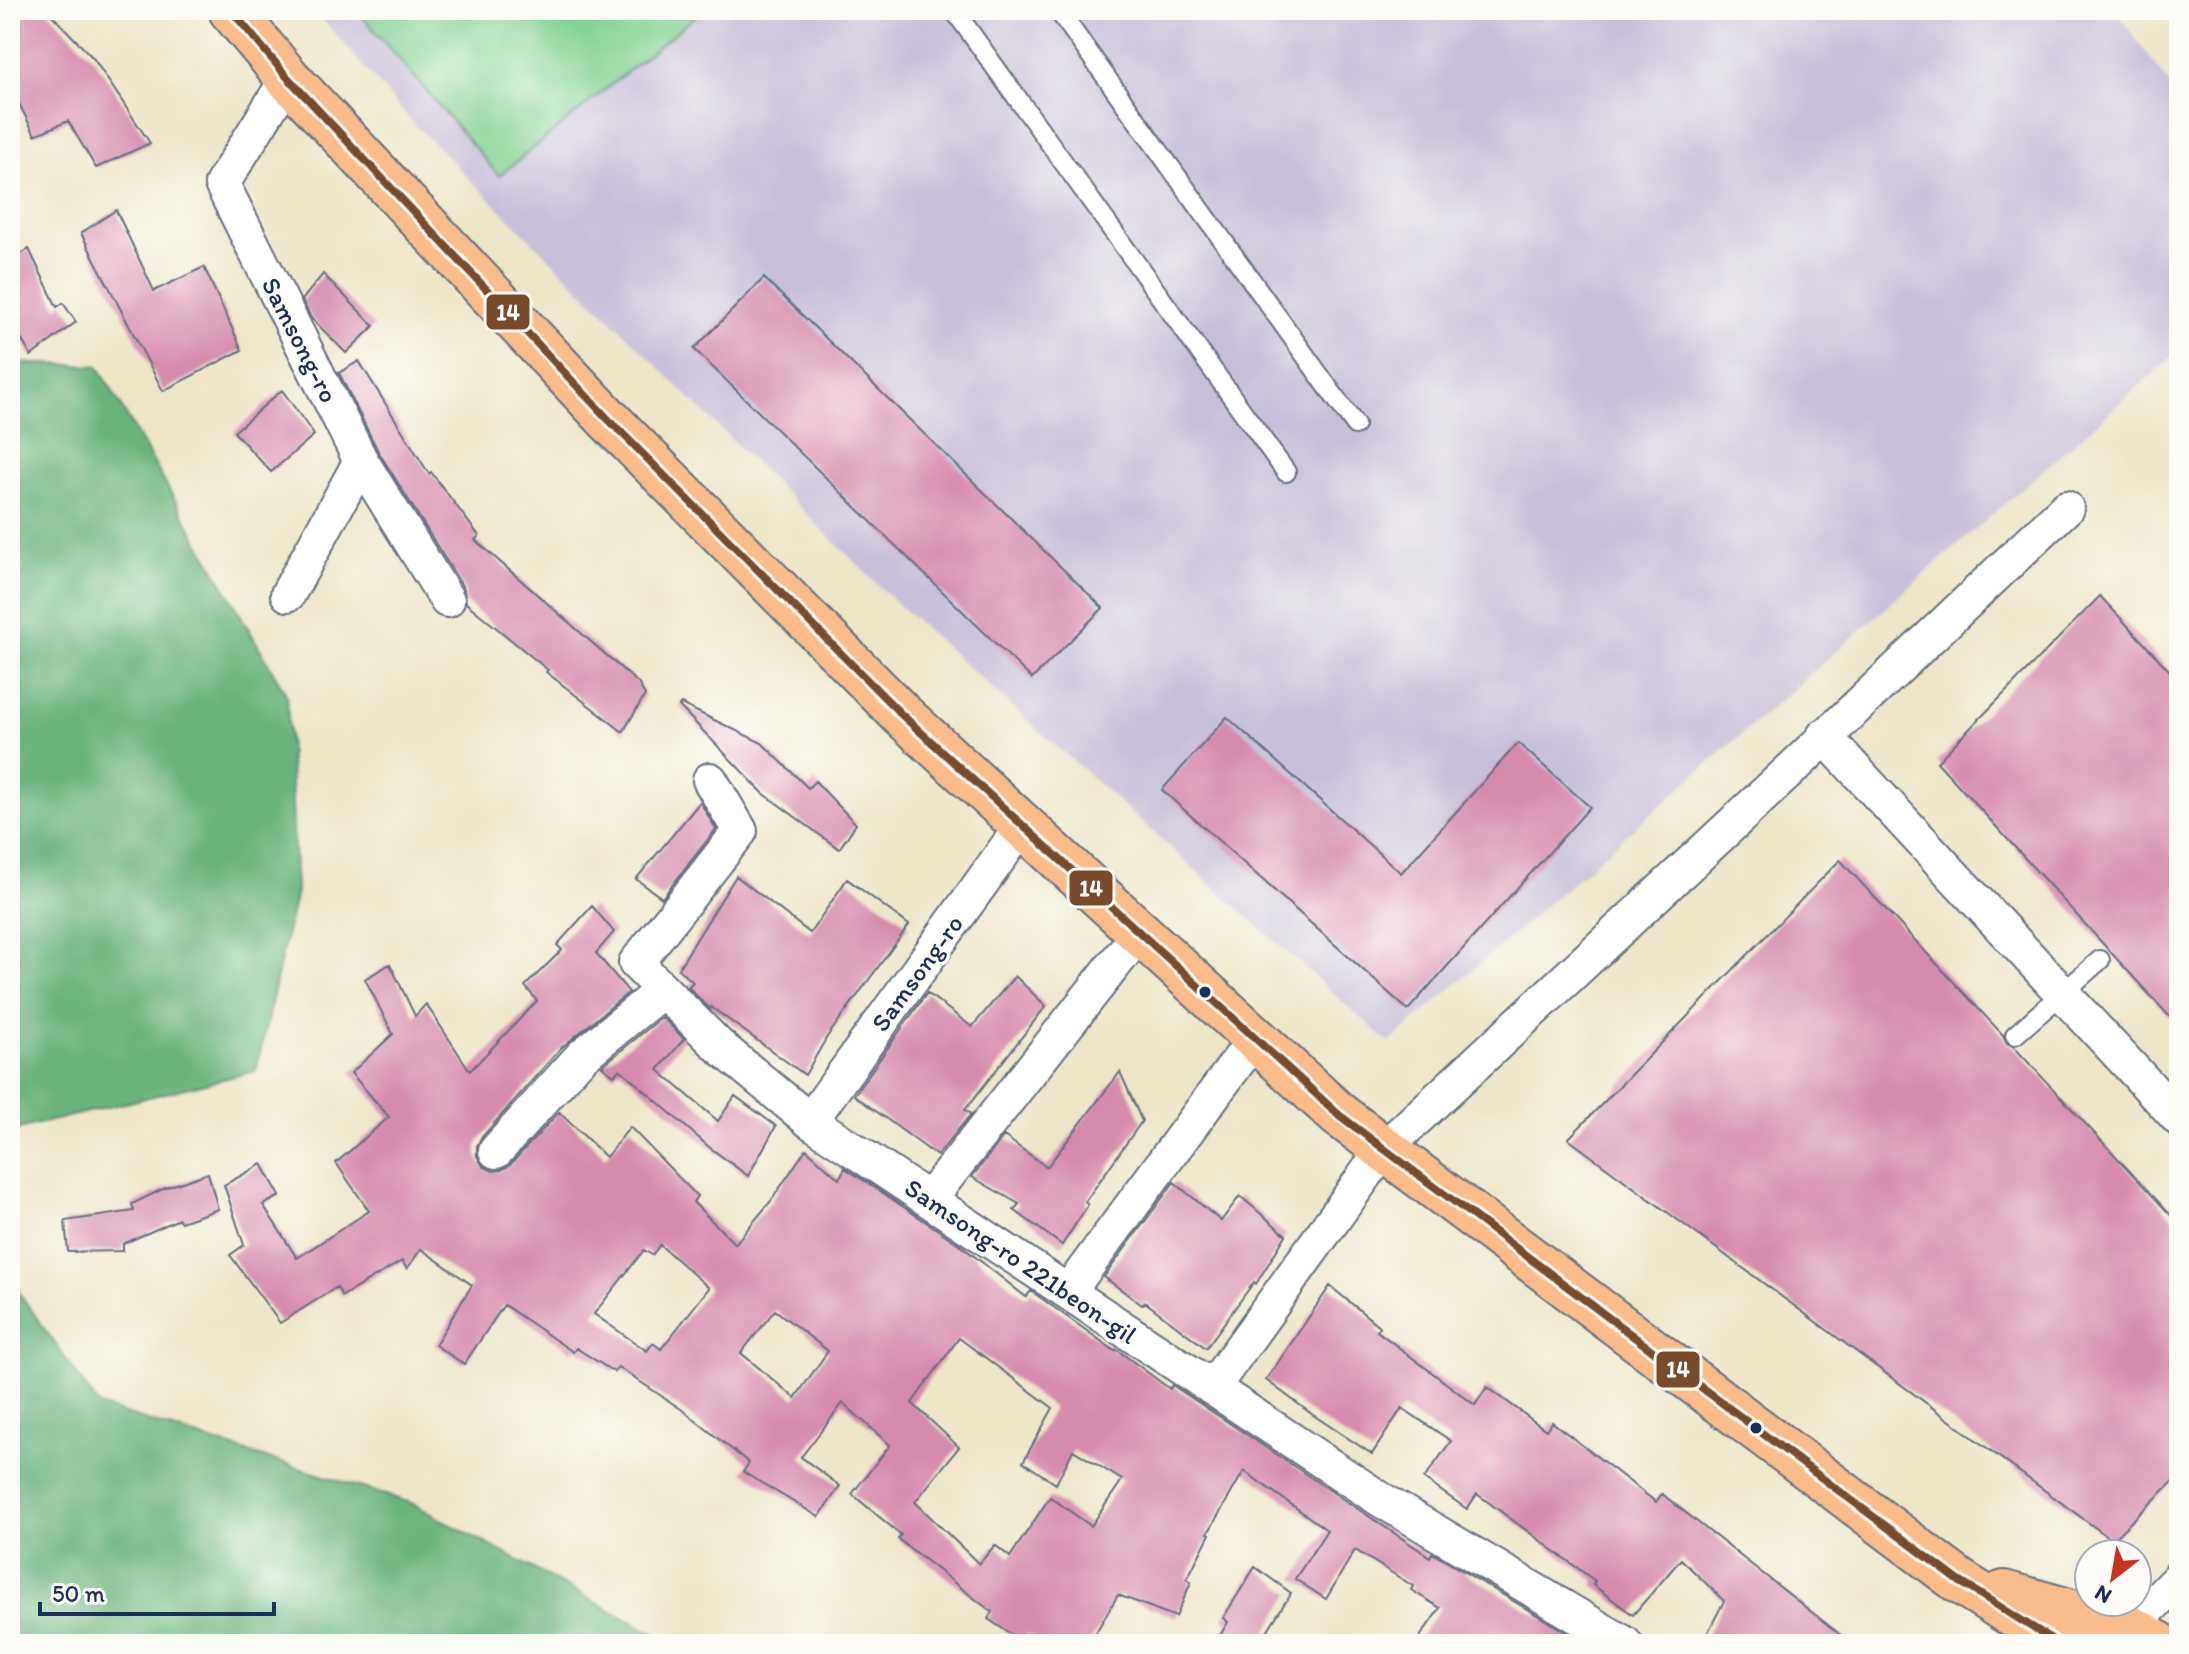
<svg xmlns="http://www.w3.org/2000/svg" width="2189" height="1654" font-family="Itim,sans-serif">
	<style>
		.industrial { fill: #c8c0d8 }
		.green { fill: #83d394; stroke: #4f8179; stroke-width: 2 }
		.forest { fill: #6ab57e; stroke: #42726e; stroke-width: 2 }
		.building { fill: #d68bad; fill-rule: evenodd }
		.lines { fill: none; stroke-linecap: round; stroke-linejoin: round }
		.lane-casing { stroke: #656f83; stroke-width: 22 }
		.street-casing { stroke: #656f83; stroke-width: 38 }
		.primary-casing { stroke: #656f83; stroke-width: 48 }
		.lane { stroke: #fff; stroke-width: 18 }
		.street { stroke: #fff; stroke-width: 34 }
		.primary { stroke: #f9bc8a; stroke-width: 44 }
		.bus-1-casing { stroke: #fdfcf7; stroke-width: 14 }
		.bus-1 { stroke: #7a4b2a; stroke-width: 8 }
		.bus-dot { fill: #1b2f5e; stroke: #fdfcf7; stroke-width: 3 }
		.labels { text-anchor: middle; stroke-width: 7; stroke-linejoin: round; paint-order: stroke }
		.street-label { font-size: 26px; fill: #1b2f5e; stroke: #fdfcf7 }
		.line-badge { stroke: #fdfcf7; stroke-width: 3 }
		.badge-label { font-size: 22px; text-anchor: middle; font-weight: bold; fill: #fff }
	</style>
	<rect width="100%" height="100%" fill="#fdfcf7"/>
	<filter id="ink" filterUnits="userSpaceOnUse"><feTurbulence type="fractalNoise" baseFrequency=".0125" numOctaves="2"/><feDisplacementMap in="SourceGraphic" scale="16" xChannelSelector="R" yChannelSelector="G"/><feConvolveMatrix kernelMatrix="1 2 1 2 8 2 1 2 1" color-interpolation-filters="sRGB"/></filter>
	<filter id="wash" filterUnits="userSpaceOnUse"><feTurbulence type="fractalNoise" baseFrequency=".006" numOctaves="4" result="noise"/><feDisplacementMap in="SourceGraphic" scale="32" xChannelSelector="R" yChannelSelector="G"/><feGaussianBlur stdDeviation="1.8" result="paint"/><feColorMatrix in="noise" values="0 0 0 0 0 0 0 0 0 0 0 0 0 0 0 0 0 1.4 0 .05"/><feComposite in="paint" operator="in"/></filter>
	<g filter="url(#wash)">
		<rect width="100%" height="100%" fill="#eee6c9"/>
		<path class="industrial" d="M314,10H2115L2179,97V351L1389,1043L893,600L413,123Z"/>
		<path class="green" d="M357,10H703L499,176Z"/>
		<path class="forest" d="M10,363L98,366L287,696L296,891L256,1071L10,1131Z
			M10,1280L99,1406L411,1503L647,1630L677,1644H10Z"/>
		<g id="blocks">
			<path class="building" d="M10,10H47L93,58L150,143L96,168L68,121L35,135L10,86Z
				M116,210L154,291L204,267L242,350L163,391L81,233Z
				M29,249L57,307L63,303L76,322L31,356L10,319V261Z
				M323,274L374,326L346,353L311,318L302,300Z
				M764,278L1103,608L1032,679L694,349Z
				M359,361L429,474L431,472L479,536L475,540L638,683L645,695L623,732L546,672L548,670L466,603L464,589L378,451L339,373Z
				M282,390L314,435L271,472L234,432Z
				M2100,596L2179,681V1027L1937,762Z
				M681,704L762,743L808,788L815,781L856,824L839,849L763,793L679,706Z
				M1227,717L1401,873L1518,743L1590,807L1408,1010L1162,790Z
				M700,802L716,829L662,898L636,879Z
				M1840,860L2003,1035L2007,1043L2014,1047L2179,1224V1476L2112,1540L1568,1139Z
				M736,876L810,933L847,879L909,925L827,1037L805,1075L711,1007L710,1009L688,987L693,982L678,969Z
				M592,906L614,932L596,953L629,992L561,1048L481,1138L477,1146V1156L483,1166L493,1171L501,1170L510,1165L559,1112L606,1157L630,1127L697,1196L693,1202L735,1244L771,1201L806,1149L839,1179L845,1168L959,1244L1026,1297L1031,1291L1115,1351L1116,1349L1170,1389L1172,1385L1430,1557L1432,1553L1586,1644H1415L1440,1608L1411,1590L1413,1586L1355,1550L1326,1599L1295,1579L1327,1530L1244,1471L1208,1533L1210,1534L1187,1579L1191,1582L1176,1617L1118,1595L1089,1644H1043L1028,1634L1023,1642L988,1619L992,1612L898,1539L901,1535L852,1494L890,1445L843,1403L801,1457L840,1486L819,1517L743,1472L749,1463L681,1409L618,1367L614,1372L576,1348L573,1352L504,1305L464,1364L435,1345L472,1285L421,1249L407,1269L402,1261L342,1296L337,1287L280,1323L230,1255L244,1245L224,1185L262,1164L280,1196L263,1205L297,1258L369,1211L336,1163L389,1117L351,1073L393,1034L365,979L390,964L415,1016L426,1004L470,1071L537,1001L525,986L562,950L557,945ZM660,1245L709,1288L661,1349L653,1343L647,1351L594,1314L644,1250L652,1255ZM775,1310L828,1351L795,1398L741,1353ZM959,1338L1053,1408L1023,1462L1056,1484L1073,1450L1122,1480L1091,1526L1050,1497L1010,1557L995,1545L979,1564L915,1502L959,1447L912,1403Z
				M1015,976L1046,1006L965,1110L971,1114L937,1156L854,1095L927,993L972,1027Z
				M662,1017L684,1039L658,1070L718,1121L735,1096L776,1126L748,1176L709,1147L620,1069L614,1075L602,1066Z
				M1120,1072L1142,1121L1085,1202L1088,1205L1062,1245L1014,1210L1019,1204L972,1177L1004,1136L1047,1167Z
				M208,1173L218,1209L181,1222L179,1219L123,1244V1251L68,1252L65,1221L134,1211L132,1204L165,1188Z
				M1174,1182L1221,1221L1240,1196L1286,1235L1256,1284L1254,1282L1206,1348L1145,1302L1142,1305L1104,1277Z
				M1330,1286L1380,1327L1377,1331L1475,1405L1487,1387L1546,1430L1552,1422L1656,1502L1662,1494L1852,1644H1702L1724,1601L1681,1559L1633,1615L1593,1585L1595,1581L1477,1494L1467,1509L1424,1479L1451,1441L1402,1408L1372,1454L1313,1415L1266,1380Z
				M1255,1567L1291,1593L1259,1644H1215L1228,1622L1223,1618Z"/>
		</g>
	</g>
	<g filter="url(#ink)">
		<use href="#blocks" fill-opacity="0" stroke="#656f83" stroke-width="2"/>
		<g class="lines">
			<g class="lane-casing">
				<path id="lane" d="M954,10L1286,472
					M1058,10L1355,425
					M2015,1035L2100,960"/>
			</g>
			<g class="street-casing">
				<path id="street" d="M288,78L222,184L361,461L447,600
					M288,594L361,461
					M1824,736L2179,1119
					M710,780L740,831L636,963L718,1045L810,1121L1380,1499L1625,1644
					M810,1121L1023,825
					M496,1151L582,1056L663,990
					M929,1199L1140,932
					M1068,1292L1256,1037
					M1212,1388L1384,1149L1799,762L2066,508
					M2130,1628L2179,1578"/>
			</g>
			<g class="primary-casing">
				<path id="primary" d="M231,10L288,78L607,418L901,714L1339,1115L1959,1581L2059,1644
					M2004,1593L2130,1628L2159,1644"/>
			</g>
			<use href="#lane" class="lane"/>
			<use href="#street" class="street"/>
			<use href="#primary" class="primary"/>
			<g class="bus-1-casing">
				<path id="bus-1" d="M231,10L288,78L607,418L901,714L1339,1115L1959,1581L2059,1644"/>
			</g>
			<use href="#bus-1" class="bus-1"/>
		</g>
	</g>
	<g class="bus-dot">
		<circle cx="1205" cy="992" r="7"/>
		<circle cx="1756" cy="1428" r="7"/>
	</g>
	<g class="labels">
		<g class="street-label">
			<text transform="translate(300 340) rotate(63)" y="9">Samsong-ro</text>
			<text transform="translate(917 973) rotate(-54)" y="9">Samsong-ro</text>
			<text transform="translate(1021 1261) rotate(34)" y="9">Samsong-ro 221beon-gil</text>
		</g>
	</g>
	<g class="line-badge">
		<rect x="485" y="293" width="46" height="38" rx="8" fill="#7a4b2a"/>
		<rect x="1068" y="869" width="46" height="38" rx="8" fill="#7a4b2a"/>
		<rect x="1655" y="1350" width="46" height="39" rx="8" fill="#7a4b2a"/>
	</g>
	<g class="badge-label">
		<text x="508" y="320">14</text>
		<text x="1091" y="896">14</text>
		<text x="1678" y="1377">14</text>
	</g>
	<rect width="2189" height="1654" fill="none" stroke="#fdfcf7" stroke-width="40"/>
	<g transform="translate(2113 1578) rotate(211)"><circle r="38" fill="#fdfcf7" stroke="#a3aaba" stroke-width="2"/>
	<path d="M0-6L14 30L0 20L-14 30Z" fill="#c8321e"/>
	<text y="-12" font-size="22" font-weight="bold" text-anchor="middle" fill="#1b2f5e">N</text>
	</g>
	<path d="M40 1602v12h234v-12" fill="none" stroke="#1b2f5e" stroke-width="4"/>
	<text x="52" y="1602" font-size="24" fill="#1b2f5e" stroke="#fdfcf7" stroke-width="6" paint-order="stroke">50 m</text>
</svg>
